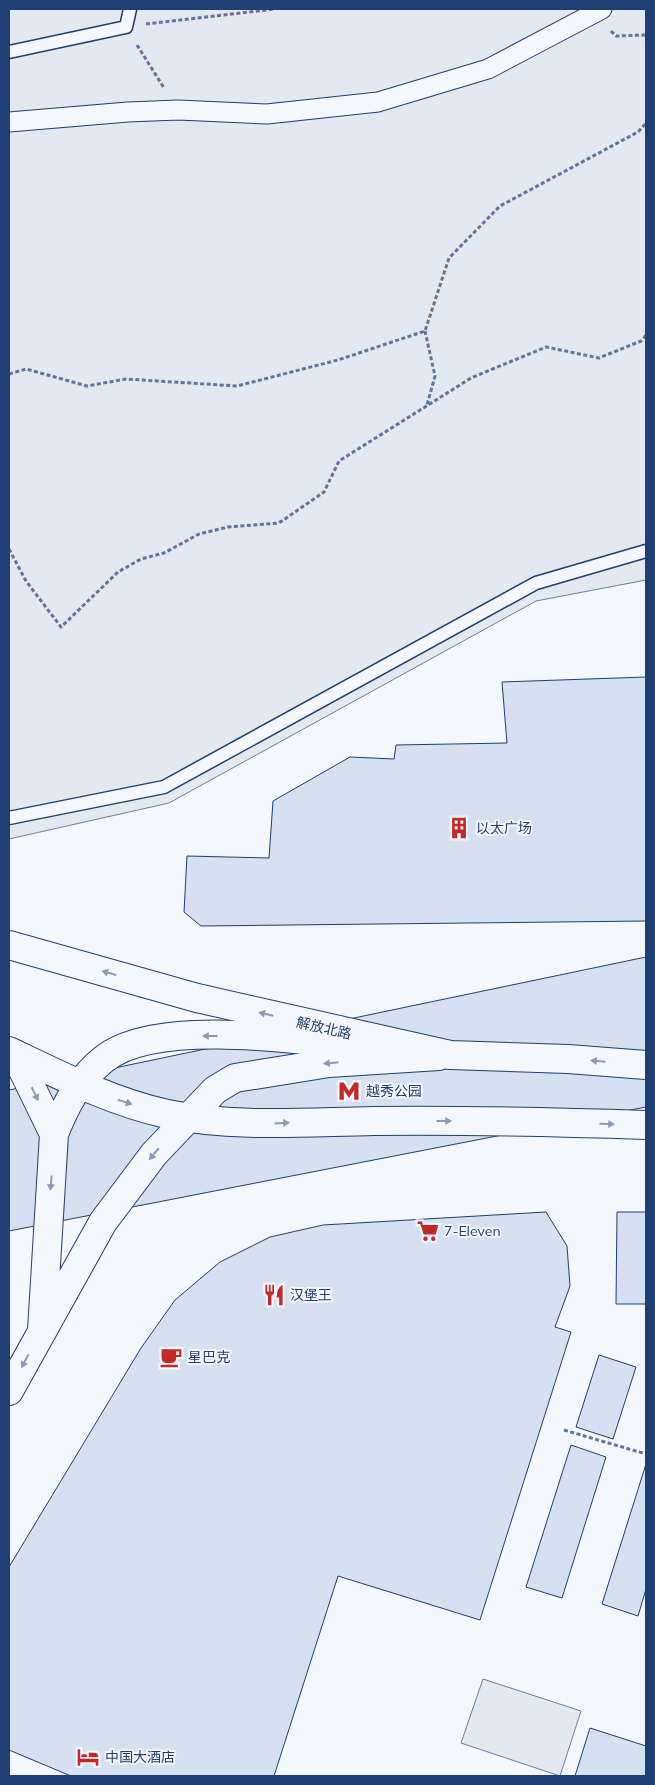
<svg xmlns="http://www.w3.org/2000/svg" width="655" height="1785" font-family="Mulish,'Noto Sans SC',sans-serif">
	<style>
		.green { fill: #e3e9f0; stroke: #687fa3 }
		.building { fill: #d5e0f0; stroke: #1d3f73 }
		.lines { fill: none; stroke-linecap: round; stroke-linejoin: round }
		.service-casing { stroke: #1d3f73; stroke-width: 15 }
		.pedestrian-casing { stroke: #1d3f73; stroke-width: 21 }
		.secondary-casing { stroke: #1d3f73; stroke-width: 30 }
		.primary-casing { stroke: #1d3f73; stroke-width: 30 }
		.path { stroke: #5e769c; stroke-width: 3; stroke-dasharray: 4 2.5; stroke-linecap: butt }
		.service { stroke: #f4f7fb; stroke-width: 12 }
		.pedestrian { stroke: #f4f7fb; stroke-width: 19 }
		.secondary { stroke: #f4f7fb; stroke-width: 28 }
		.primary { stroke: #f4f7fb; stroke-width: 28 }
		.oneway { fill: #889bb7 }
		.labels { text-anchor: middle; stroke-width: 4; stroke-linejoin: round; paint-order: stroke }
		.poi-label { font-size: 14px; fill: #1d3f73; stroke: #f4f7fb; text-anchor: start }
		.street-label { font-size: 14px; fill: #1d3f73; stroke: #f4f7fb }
	</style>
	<rect width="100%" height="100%" fill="#f4f7fb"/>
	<path class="green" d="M9,9H646V580L536,601L169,803L9,839Z
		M483,1679L581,1711L560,1776L461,1743Z"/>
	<path class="building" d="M646,677V921L201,926L184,912L187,856L269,858L273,801L350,757L394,759L396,745L507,743L502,682Z
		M646,957V1107L9,1231V1090Z
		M546,1212L567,1246L570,1286L555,1327L571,1332L480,1620L338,1576L274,1776H71L9,1750V1567L141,1348L175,1300L220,1262L270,1237L323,1225Z
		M617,1212H646V1304H616Z
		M599,1355L636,1367L613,1439L576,1427Z
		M571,1445L606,1457L562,1598L526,1587Z
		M646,1464V1589L638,1616L602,1604Z
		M590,1728L646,1746V1776H575Z"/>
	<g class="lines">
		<g class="service-casing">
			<path id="service" d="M9,52L126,27L130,9
				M9,818L164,787L536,583L646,551"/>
		</g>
		<g class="pedestrian-casing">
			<path id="pedestrian" d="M9,122L128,112L178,110L267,114L378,102L488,69L602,9"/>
		</g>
		<g class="secondary-casing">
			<path id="secondary" d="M15,1054L54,1134
				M42,1330L54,1134C66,1104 79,1079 104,1059C157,1016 310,1041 375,1048
				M9,1391L103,1222L154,1154L215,1090L235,1078L329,1063L439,1056"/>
		</g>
		<g class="primary-casing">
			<path id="primary" d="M9,945L197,998L450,1055L568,1059L646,1065
				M9,1051C59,1075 112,1102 167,1114C235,1128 305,1122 374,1121C465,1120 555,1122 646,1125"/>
		</g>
		<path class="path" d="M146,24L275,9
			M611,31L616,36L646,35
			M137,45L164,88
			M425,331L435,376L427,405
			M9,374L26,369L87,386L126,379L237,386L338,360L425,331L449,258L500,206L638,132L646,123
			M9,549L26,581L61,627L118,572L141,559L164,553L199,534L228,527L279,523L324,492L339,461L471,378L546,347L599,358L641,341L646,335
			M564,1430L646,1454"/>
		<use href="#service" class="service"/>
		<use href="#pedestrian" class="pedestrian"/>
		<use href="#secondary" class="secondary"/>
		<use href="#primary" class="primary"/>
	</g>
	<defs><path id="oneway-solid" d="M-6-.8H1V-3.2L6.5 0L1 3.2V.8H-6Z" transform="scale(1.25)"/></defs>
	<g class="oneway">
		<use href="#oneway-solid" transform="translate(109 973) rotate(-164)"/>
		<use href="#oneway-solid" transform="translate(266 1014) rotate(-167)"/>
		<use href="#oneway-solid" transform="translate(210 1036) rotate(-180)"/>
		<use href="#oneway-solid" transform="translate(598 1061) rotate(-175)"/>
		<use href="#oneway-solid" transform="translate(331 1063) rotate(174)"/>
		<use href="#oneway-solid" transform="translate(35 1094) rotate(64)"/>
		<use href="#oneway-solid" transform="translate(125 1102) rotate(18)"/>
		<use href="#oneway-solid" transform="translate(444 1121)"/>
		<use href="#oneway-solid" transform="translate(282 1123) rotate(-3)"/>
		<use href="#oneway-solid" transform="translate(607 1124) rotate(2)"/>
		<use href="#oneway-solid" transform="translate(154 1154) rotate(130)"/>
		<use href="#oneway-solid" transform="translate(51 1183) rotate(94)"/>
		<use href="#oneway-solid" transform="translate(25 1361) rotate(118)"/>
	</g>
	<defs>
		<g id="building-bare" transform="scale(1.725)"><path d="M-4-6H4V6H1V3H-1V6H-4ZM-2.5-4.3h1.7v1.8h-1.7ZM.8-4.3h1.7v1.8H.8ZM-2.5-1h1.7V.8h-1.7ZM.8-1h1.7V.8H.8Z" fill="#c62828" stroke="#f4f7fb" stroke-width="2.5" paint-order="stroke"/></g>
		<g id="metro-bare" transform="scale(1.725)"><path d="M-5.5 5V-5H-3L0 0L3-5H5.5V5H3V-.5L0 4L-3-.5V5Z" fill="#c62828" stroke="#f4f7fb" stroke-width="2.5" paint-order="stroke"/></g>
		<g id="supermarket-bare" transform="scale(1.725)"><path d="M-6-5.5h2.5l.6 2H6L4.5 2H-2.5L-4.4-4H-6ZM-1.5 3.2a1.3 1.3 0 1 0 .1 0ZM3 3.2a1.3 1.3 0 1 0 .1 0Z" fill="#c62828" stroke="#f4f7fb" stroke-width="2.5" paint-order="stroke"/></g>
		<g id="restaurant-bare" transform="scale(1.725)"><path d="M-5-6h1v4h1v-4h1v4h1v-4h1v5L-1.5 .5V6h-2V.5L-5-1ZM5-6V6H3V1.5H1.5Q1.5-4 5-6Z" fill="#c62828" stroke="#f4f7fb" stroke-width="2.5" paint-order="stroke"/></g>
		<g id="cafe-bare" transform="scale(1.725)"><path d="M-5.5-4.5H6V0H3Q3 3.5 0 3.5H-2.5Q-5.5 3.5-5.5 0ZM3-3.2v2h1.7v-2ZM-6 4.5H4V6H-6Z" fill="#c62828" stroke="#f4f7fb" stroke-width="2.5" paint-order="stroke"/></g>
		<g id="hotel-bare" transform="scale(1.725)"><path d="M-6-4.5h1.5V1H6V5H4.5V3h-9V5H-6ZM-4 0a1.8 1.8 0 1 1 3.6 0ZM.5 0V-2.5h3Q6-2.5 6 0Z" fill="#c62828" stroke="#f4f7fb" stroke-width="2.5" paint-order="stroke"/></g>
	</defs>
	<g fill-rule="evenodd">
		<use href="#building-bare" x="459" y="828"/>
		<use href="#metro-bare" x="349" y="1091"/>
		<use href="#supermarket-bare" x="428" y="1231"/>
		<use href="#restaurant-bare" x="274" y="1295"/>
		<use href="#cafe-bare" x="171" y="1357"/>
		<use href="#hotel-bare" x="88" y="1757"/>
	</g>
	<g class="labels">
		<g class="poi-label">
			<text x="476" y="833">以太广场</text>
			<text x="366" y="1096">越秀公园</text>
			<text x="444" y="1236">7-Eleven</text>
			<text x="290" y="1300">汉堡王</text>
			<text x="188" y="1362">星巴克</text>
			<text x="105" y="1762">中国大酒店</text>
		</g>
		<g class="street-label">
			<text transform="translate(324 1028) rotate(13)" y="5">解放北路</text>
		</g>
	</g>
	<rect width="655" height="1785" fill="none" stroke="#1d3f73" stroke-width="20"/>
</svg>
